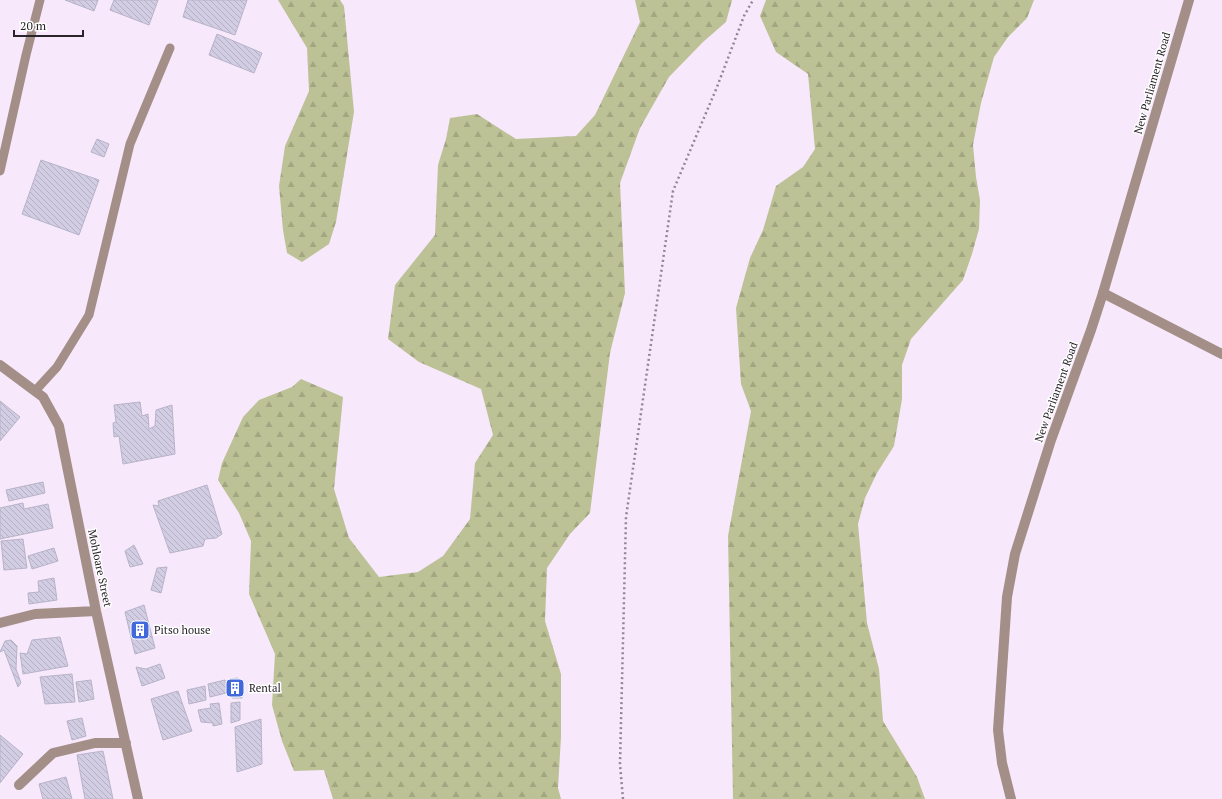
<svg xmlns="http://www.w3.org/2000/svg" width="1222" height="799" font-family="'PT Serif',serif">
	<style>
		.forest { fill: url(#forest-firs) }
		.building { fill: url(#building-back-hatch); stroke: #b7b3c8 }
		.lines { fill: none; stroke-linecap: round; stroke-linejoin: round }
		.path { stroke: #918694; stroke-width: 2.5; stroke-dasharray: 2 3; stroke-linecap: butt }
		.service { stroke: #a38f88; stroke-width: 9 }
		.minor { stroke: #a38f88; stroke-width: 10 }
		.tertiary { stroke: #a38f88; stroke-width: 10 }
		.labels { text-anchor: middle; stroke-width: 3; stroke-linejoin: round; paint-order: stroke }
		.street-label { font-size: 11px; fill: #29232a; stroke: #fff }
		.poi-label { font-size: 11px; fill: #29232a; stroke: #fff; text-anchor: start }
	</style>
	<defs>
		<pattern id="forest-firs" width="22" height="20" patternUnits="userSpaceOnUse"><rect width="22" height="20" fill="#bcc296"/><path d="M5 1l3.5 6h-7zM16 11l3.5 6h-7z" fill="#a2a681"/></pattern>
		<pattern id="building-back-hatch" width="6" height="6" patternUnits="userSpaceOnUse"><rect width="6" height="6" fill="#d2cde3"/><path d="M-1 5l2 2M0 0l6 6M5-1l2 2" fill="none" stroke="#b4b0c3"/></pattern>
	</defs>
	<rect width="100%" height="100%" fill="#f7e8fb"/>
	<path class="forest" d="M278,0H340L344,6L354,112L336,222L329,244L302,262L287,253L283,230L279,186L285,146L309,91L307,48Z
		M635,0H732L726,22L703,42L669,77L640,128L620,183L625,293L610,353L590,513L570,534L547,568L545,621L561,674V737L558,788L561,799H333L324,770L294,771L282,741L272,705L275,654L249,594L251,541L239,513L218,480L222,463L243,417L259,400L292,387L301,379L343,397L334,489L349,538L379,577L418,572L443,556L470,519L475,463L493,435L481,389L419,362L388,339L395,285L435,235L438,165L446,139L450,118L477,114L516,139L576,136L595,115L640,22Z
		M766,0H1034L1027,18L1008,37L994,57L981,103L973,145L976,177L980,200L979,229L972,254L963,280L911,339L902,365V399L894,446L877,473L865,498L858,524L867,623L879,669L883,721L917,777L925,799H733L728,536L751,411L741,384L736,308L750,258L763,230L776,186L803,167L815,149L808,74L776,52L760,16Z"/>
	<path class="building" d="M65,0H98L94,11Z
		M114,0H158L149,25L110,10Z
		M188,0H247L235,35L183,17Z
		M217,34L262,53L254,73L209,55Z
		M97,139L109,144L104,157L91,152Z
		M41,160L99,180L79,235L22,214Z
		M0,401L20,417L0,441Z
		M140,402L142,416L148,414L149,429L155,426L156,410L172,405L175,454L123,464L119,436L114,437L113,423L116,422L114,405Z
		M43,482L45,493L9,501L6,490Z
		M207,485L222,534L216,538L205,539L203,546L170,553L153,505L159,506L158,501Z
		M23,503L24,509L48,504L53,528L0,539V508Z
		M23,539L27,568L4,570L1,541Z
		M134,545L143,564L130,567L125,551Z
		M54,548L58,561L32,569L28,556Z
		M167,567L161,593L151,590L157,568Z
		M54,578L57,600L29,604L28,593L39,592L38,581Z
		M144,605L155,648L135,654L125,612Z
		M60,637L68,666L23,674L20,653L27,654L32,640Z
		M11,640L17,646L16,669L21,683L18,687L4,650L0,652L5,641Z
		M160,664L165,678L142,686L136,667L146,669Z
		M72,674L75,702L45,704L40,677Z
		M238,678L242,698H232L230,679Z
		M91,680L94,699L79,702L76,682Z
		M225,680L226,693L210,697L208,684Z
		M205,686L206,700L189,704L187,690Z
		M178,691L192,731L163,740L151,699Z
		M240,702V720L231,723V703Z
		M219,703L222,724L213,726V723L201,722L198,710L211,708L210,704Z
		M82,718L86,736L72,740L67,721Z
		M261,719L262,764L237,772L235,727Z
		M0,735L23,754L0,783Z
		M103,751L113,799H85L77,755Z
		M66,777L72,799H43L39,784Z"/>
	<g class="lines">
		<path class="path" d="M623,799L620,764L626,517L673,191L717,87L744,16L753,0"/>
		<path class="service" d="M0,171L26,55L40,0
			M35,391L57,367L89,315L130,144L170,48"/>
		<path class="minor" d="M1103,293L1222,354
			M0,365L43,397L59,426L96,611L138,799
			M0,623L35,614L96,611
			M19,785L53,753L95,743H126"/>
		<path class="tertiary" d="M1011,799L1002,763L998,730L1007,597L1015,554L1051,440L1091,330L1103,293L1189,0"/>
	</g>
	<defs>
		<g id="building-square" transform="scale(1)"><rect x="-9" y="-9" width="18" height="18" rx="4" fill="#4169db" stroke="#fff"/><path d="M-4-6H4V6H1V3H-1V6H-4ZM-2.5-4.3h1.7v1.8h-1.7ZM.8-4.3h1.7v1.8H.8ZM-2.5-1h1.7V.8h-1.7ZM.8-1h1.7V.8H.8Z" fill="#fff"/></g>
	</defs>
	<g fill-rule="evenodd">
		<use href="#building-square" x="140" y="630"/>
		<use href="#building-square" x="235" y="688"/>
	</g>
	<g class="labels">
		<g class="street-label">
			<text transform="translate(1152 83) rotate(-74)" y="4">New Parliament Road</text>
			<text transform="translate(1056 392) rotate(-70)" y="4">New Parliament Road</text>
			<text transform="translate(100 568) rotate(78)" y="4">Mohloare Street</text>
		</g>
		<g class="poi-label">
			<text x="154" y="634">Pitso house</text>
			<text x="249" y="692">Rental</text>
		</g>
	</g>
	<path d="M14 30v6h69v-6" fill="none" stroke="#29232a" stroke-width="2"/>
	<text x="20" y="30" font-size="12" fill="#29232a" stroke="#ffffff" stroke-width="3" paint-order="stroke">20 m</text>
</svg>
